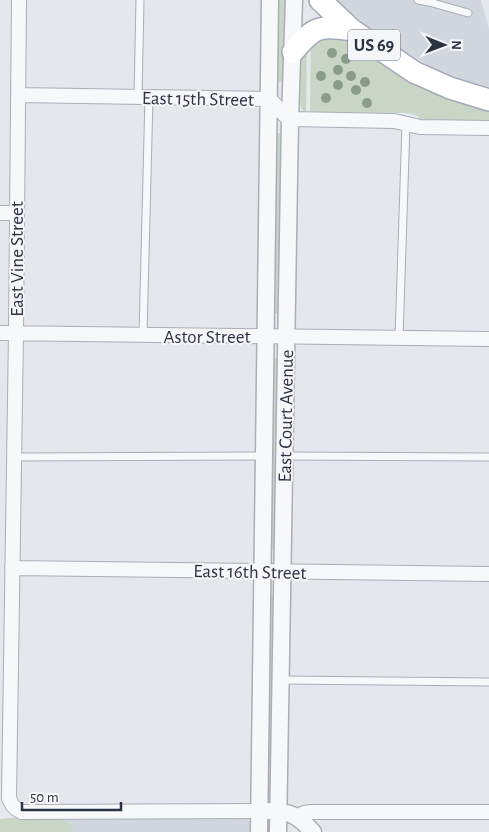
<svg xmlns="http://www.w3.org/2000/svg" width="489" height="832" font-family="'Alegreya Sans',sans-serif">
	<style>
		.built { fill: #d2d6de }
		.green { fill: #c9d6c5 }
		.lines { fill: none; stroke-linecap: round; stroke-linejoin: round }
		.service-casing { stroke: #a9aeb7; stroke-width: 9 }
		.minor-casing { stroke: #a9aeb7; stroke-width: 16 }
		.tertiary-casing { stroke: #a9aeb7; stroke-width: 19 }
		.primary-casing { stroke: #a3abb8; stroke-width: 24 }
		.service { stroke: #f7f8fa; stroke-width: 7 }
		.minor { stroke: #f7f8fa; stroke-width: 14 }
		.tertiary { stroke: #f7f8fa; stroke-width: 16 }
		.primary { stroke: #fff; stroke-width: 21 }
		.tree { fill: #899d89 }
		.labels { text-anchor: middle; stroke-width: 4; stroke-linejoin: round; paint-order: stroke }
		.shield { fill: #f4f6f9; stroke: #676e7b; stroke-width: 1 }
		.shield-label { font-size: 18px; font-weight: bold; fill: #2b3445 }
		.street-label { font-size: 19px; fill: #2b3445; stroke: #f4f6f9 }
	</style>
	<rect width="100%" height="100%" fill="#e4e7ec"/>
	<path class="built" d="M336,0H481L489,29V87L468,82L432,67L405,52L376,33L348,12Z
		M242,817L249,820L252,824L253,832H72V825L62,819Z"/>
	<path class="green" d="M278,0H286L285,82H276Z
		M320,35L348,39L361,50L400,74L489,108V121L419,120L418,116L409,113L312,112L310,111L311,48Z
		M307,48L306,110L305,113L301,108L300,102L301,63L302,54Z
		M276,133H284L281,313H272Z
		M272,359H281L278,549H269Z
		M268,595H277L274,765H266Z
		M21,817L62,819L72,825V832H0V819Z"/>
	<g class="lines">
		<g class="service-casing">
			<path id="service" d="M418,0L429,2L468,13
				M138,97L140,0
				M143,335L149,97
				M399,338L406,124
				M284,456L489,457
				M13,457L264,456
				M281,680L489,682"/>
		</g>
		<g class="minor-casing">
			<path id="minor" d="M19,0L16,333L9,798C12,806 15,809 22,812L259,811
				M18,95L269,99C277,104 281,115 290,119L394,121L420,127L489,128
				M0,213H16
				M0,333L489,339
				M12,568L489,574
				M297,817L304,813L309,812H489"/>
		</g>
		<g class="tertiary-casing">
			<path id="tertiary" d="M269,811C292,812 297,815 313,832
				M259,832L270,0
				M278,832L290,119L294,0"/>
		</g>
		<g class="primary-casing">
			<path id="primary" d="M320,0L352,30L414,72L450,88L489,100
				M293,52C314,26 320,25 352,30"/>
		</g>
		<use href="#service" class="service"/>
		<use href="#minor" class="minor"/>
		<use href="#tertiary" class="tertiary"/>
		<use href="#primary" class="primary"/>
	</g>
	<g class="tree">
		<circle cx="332" cy="53" r="5"/>
		<circle cx="346" cy="59" r="5"/>
		<circle cx="338" cy="70" r="5"/>
		<circle cx="321" cy="76" r="5"/>
		<circle cx="351" cy="76" r="5"/>
		<circle cx="365" cy="82" r="5"/>
		<circle cx="338" cy="85" r="5"/>
		<circle cx="356" cy="90" r="5"/>
		<circle cx="326" cy="98" r="5"/>
		<circle cx="367" cy="103" r="5"/>
	</g>
	<g class="labels">
		<rect class="shield" x="348" y="29.5" width="52" height="31" rx="4"/>
		<g class="shield-label">
			<text x="374" y="51">US 69</text>
		</g>
		<g class="street-label">
			<text transform="translate(198 98) rotate(1)" y="7">East 15th Street</text>
			<text transform="translate(16 259) rotate(-90)" y="7">East Vine Street</text>
			<text x="207" y="343">Astor Street</text>
			<text transform="translate(285 416) rotate(-89)" y="7">East Court Avenue</text>
			<text transform="translate(250 571) rotate(1)" y="7">East 16th Street</text>
		</g>
	</g>
	<g transform="translate(444 45) rotate(91)" stroke="#f4f6f9" stroke-width="4" paint-order="stroke">
	<path d="M0-4L9 19L0 12L-9 19Z" fill="#2b3445"/>
	<text y="-8" font-size="14" font-weight="bold" text-anchor="middle" fill="#2b3445">N</text>
	</g>
	<path d="M22 802v8h99v-8" fill="none" stroke="#2b3445" stroke-width="2.5"/>
	<text x="30" y="802" font-size="15" fill="#2b3445" stroke="#f4f6f9" stroke-width="4" paint-order="stroke">50 m</text>
</svg>
